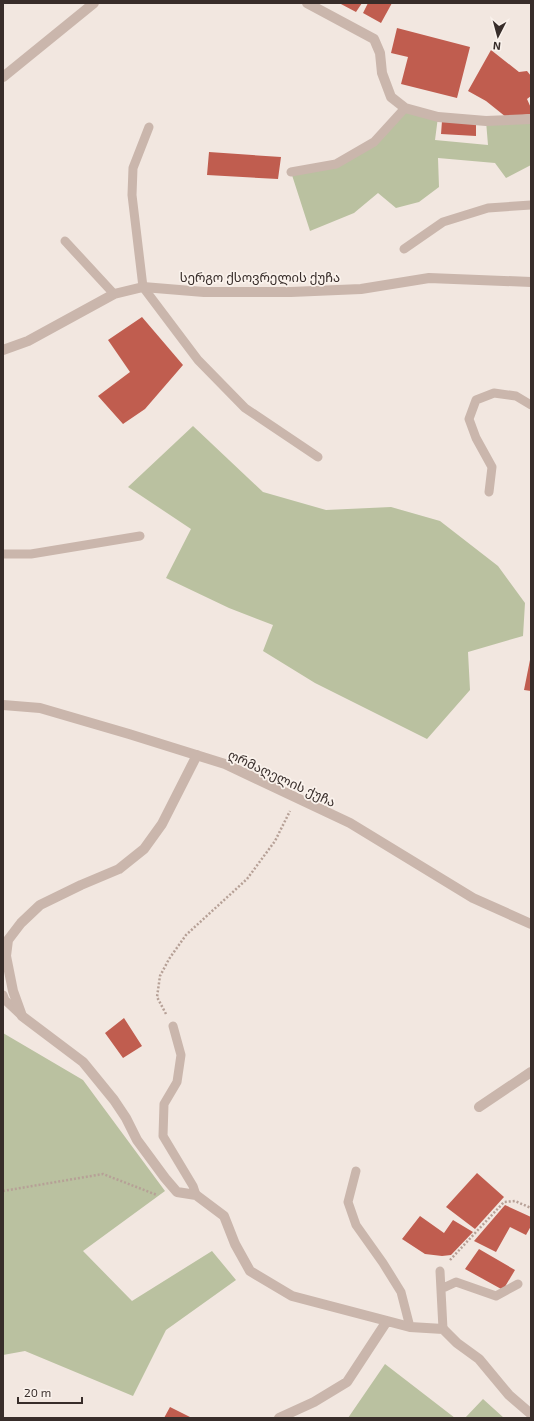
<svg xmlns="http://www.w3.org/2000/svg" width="534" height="1421" font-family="'Exo 2','Noto Sans Georgian',sans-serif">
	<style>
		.green { fill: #bac1a0 }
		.building { fill: #c05d4f }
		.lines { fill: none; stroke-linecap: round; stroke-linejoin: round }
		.path { stroke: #b6a096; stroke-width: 2.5; stroke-dasharray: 2 2; stroke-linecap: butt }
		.service { stroke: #cab6ac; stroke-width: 9 }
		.minor { stroke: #cab6ac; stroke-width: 10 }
		.labels { text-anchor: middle; stroke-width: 3.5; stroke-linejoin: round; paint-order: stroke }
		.street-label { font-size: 13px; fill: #382d2a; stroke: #faf2ec }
	</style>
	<rect width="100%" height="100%" fill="#f2e7e0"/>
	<path class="green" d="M405,108L438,117L435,140L488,145L486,121L531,119V165L506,178L495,163L438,158L439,187L419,202L396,208L378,193L354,213L310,231L291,172L336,164L374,142Z
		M193,426L263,492L326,510L391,507L440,521L498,566L525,603L523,636L468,652L470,690L427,739L315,683L263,651L273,625L229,608L166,578L191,529L128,487Z
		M3,1033L83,1080L165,1191L83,1251L132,1301L212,1251L236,1280L166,1330L133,1396L25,1351L3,1355Z
		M385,1364L455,1418H348Z
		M483,1399L504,1418H465Z"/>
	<path class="building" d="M339,3H362L356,12Z
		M368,3H392L381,23L363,13Z
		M397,28L470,47L457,98L401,84L408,57L391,53Z
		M491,50L519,72L527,71L531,76V96L527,99L531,108V114L506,117L486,101L468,91Z
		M442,121L476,124V136L441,134Z
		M209,152L281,157L278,179L207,175Z
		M142,317L183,365L145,409L123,424L98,396L130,372L108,340Z
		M530,660H531V691L524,690Z
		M124,1018L142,1046L123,1058L105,1033Z
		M477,1173L504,1197L475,1229L446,1207Z
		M505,1205L531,1217V1226L526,1235L510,1227L496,1252L474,1241Z
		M420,1216L444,1233L453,1220L473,1232L451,1255L442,1256L425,1254L402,1239Z
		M479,1249L515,1270L503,1290L465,1269Z
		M170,1407L192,1418H164Z"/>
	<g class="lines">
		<path class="path" d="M166,1014L157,997L160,976L169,959L186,935L247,879L275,841L290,811
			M3,1191L103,1174L157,1195
			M450,1260L504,1202L515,1201L531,1208"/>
		<path class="service" d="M149,127L133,168L132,195L143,287L198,360L245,408L318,457
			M291,172L336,164L374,142L405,108
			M65,241L114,294
			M404,249L443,222L488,208L531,205
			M489,492L492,467L476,438L469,419L476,400L494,393L516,396L531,405
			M3,554H31L140,536
			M3,995L5,1000L22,1016
			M173,1026L181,1055L177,1082L164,1104L163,1136L193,1186L196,1195
			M356,1171L348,1202L356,1225L383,1263L401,1292L410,1327
			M440,1271L443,1329
			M441,1289L456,1282L496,1296L518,1284"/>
		<path class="minor" d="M307,3L374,39L380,53L382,73L391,97L405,108L438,117L486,121L531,119
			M3,77L94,3
			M3,350L28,341L114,294L143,287L204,292H291L361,289L429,278L531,282
			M3,705L40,708L129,734L225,764L350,823L473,898L531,924
			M197,755L162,824L144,849L119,869L81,885L40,905L21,923L8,940L6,956L13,991L22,1016L83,1062L114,1100L126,1118L137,1140L165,1178L177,1192L196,1195L224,1216L235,1244L250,1271L292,1296L410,1327L443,1329L457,1343L479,1359L509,1395L531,1414
			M479,1107L531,1072
			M279,1418L314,1402L347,1382L387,1321"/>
	</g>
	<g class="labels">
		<g class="street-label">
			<text x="260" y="282">სერგო ქსოვრელის ქუჩა</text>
			<text transform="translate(282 778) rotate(25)" y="5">ღრმაღელის ქუჩა</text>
		</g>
	</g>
	<rect width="534" height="1421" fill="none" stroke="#382d2a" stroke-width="8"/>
	<g transform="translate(498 36) rotate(186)" stroke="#faf2ec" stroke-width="3" paint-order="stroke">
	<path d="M0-3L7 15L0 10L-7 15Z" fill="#382d2a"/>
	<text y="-6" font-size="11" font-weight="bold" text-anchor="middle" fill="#382d2a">N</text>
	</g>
	<path d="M18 1397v6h64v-6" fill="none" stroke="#382d2a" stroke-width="2"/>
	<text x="24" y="1397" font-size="12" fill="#382d2a" stroke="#faf2ec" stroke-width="3" paint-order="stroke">20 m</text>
</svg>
